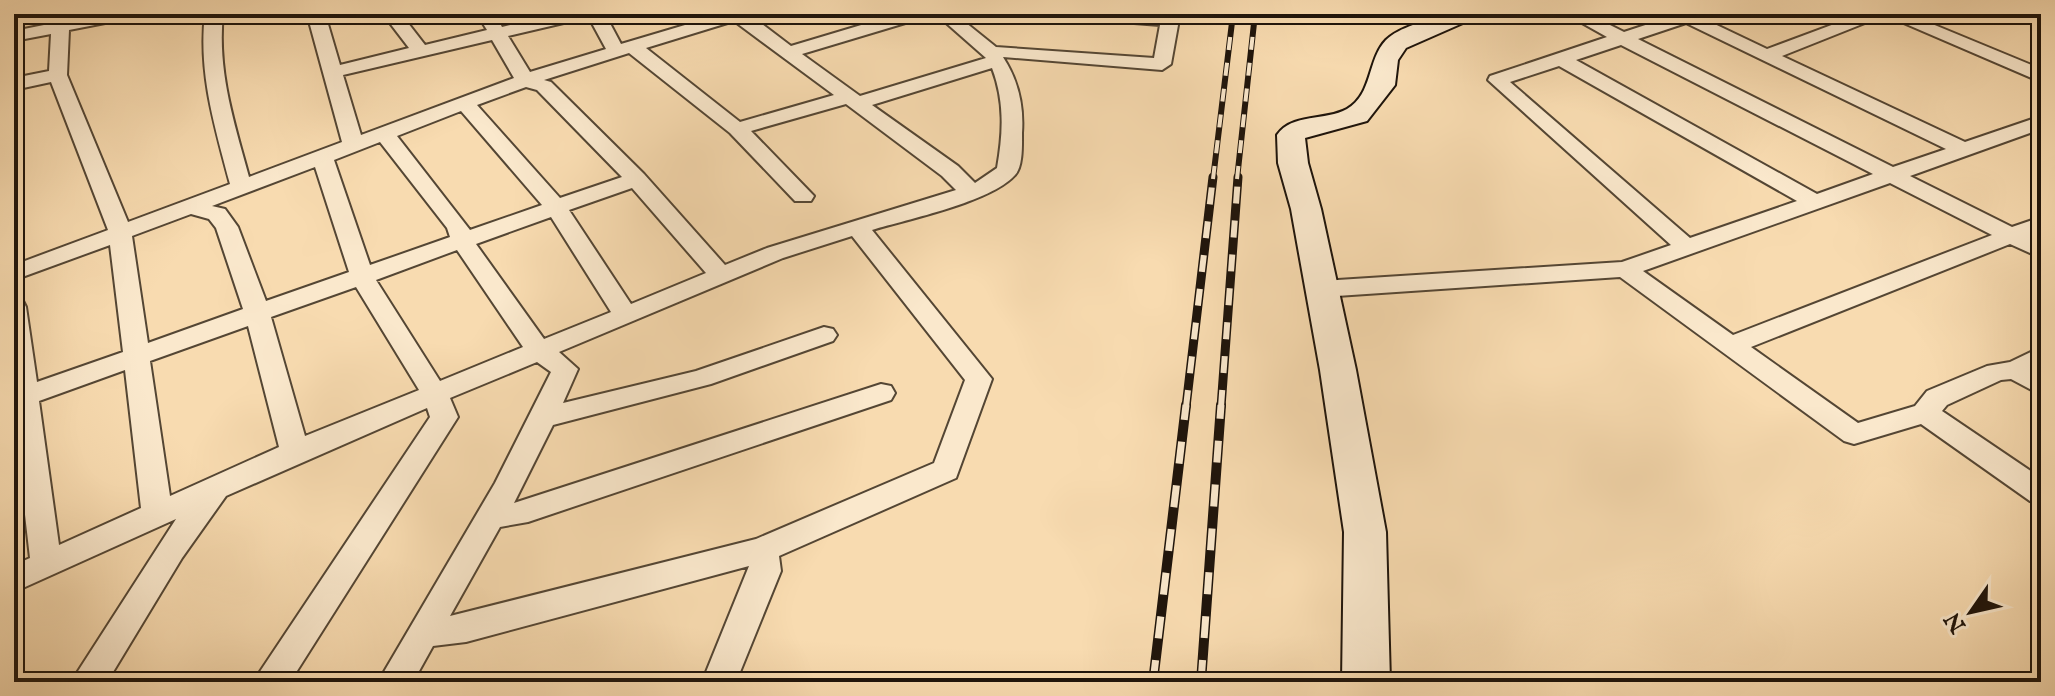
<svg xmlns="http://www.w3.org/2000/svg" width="2055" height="696" font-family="'IM FELL English',serif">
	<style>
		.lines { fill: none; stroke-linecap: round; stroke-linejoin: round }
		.street-casing { stroke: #544634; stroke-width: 4 }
		.secondary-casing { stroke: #1e140b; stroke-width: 4 }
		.street { fill: #fae8cc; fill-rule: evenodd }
		.secondary { fill: #fae8cc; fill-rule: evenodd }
		.rail-far2-casing { stroke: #1e140b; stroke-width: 6 }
		.rail-far1-casing { stroke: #1e140b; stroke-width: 9 }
		.rail-casing { stroke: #1e140b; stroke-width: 10 }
		.rail-far2 { stroke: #fae8cc; stroke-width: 4; stroke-dasharray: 13; stroke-linecap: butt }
		.rail-far1 { stroke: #fae8cc; stroke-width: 6; stroke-dasharray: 17; stroke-linecap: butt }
		.rail { stroke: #fae8cc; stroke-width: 7; stroke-dasharray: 22; stroke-linecap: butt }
	</style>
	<rect width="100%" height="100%" fill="#f8dbb0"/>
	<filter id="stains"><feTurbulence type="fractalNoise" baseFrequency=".0025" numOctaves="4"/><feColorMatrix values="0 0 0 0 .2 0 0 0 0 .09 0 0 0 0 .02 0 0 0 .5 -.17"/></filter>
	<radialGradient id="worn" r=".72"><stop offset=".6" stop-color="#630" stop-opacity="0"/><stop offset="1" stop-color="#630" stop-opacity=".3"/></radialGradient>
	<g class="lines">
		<g class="street-casing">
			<path id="street" d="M99,14H134L131,18L69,30L67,75L128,222L230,184C215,127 198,73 205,14H223C217,71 234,122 249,177L342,142L307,14H325L340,65L409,48L383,14H401L425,45L487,30L477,14H495L502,27L557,14H605L621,44L722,14H749L791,46L898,14H925L922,18L802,54L860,96L986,58L936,14H955L996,47L1154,58L1160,25L1082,19L1073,14H1180L1171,64L1162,70L1003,57C1018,80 1024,105 1022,133C1022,144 1023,167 1015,175C991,202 908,219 872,230L992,379L956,478L779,556L781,571L736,682H702L749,566L466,642L433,646L413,682H378L495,483L551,372L537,362L450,398L458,417L290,682H253L430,417L427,408L226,496L182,558L107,682H71L176,519L14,592V565L30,558L14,419V299L23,301L26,307L37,382L123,352L110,245L14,280V265L108,230L51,82L14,90V78L49,71L51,34L14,41V31ZM587,14L606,49L530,72L508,36L585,18ZM734,21L834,95L740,122L646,48ZM492,40L514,78L361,135L343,75ZM629,53L730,133L795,201H811L814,196L751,131L846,104L942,176L956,190L767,248L725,265L644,174L551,82L544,80ZM992,68C1005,102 1003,134 997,168L975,183L958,166L872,105ZM526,87L537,90L622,177L560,198L477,105ZM461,111L542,205L470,230L397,136ZM380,142L447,228L450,237L370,265L334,160ZM315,167L349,272L266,301L238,227L225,209L212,206ZM632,188L706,273L631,304L569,210ZM191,214L209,219L216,228L243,309L148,343L132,236ZM551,217L611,312L544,339L476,244ZM852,236L965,380L934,463L756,539L450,616L500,527L528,522L891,400L895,393L891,386L881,384L514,503L553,425L711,384L833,341L837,335L833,329L824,327L696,371L563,403L578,369L559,352L783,258ZM457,250L523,347L440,381L376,280ZM356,287L419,390L305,436L271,317ZM248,326L279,447L170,496L150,361ZM125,370L141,508L59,545L39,401Z
				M1566,14H1588L1624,32L1679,14H1705L1702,18L1767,49L1861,14H1908L2041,69V82L1885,15L1782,56L1965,142L2041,116V129L1910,176L2012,227L2041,217V232L2030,236L2041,242V258L2010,244L1751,347L1858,423L1915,406L1927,391L1987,366L2010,362L2041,347V367L2036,370L2041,374V395L2011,379L2001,380L1947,405L1942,411L2041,478V504L2030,501L1921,424L1854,444L1844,441L1620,277L1322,297L1313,294L1310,289L1313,284L1322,281L1622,262L1671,245L1488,80L1490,76L1607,37ZM1686,23L1946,149L1893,167L1638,39ZM1621,45L1873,174L1817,194L1576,60ZM1559,66L1797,201L1690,238L1510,82ZM1890,183L1992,235L1733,335L1643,271Z"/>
		</g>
		<g class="secondary-casing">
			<path id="secondary" d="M1444,14H1476L1472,19L1406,48L1398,60L1395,85L1367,121L1305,138L1308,163L1321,209L1356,370L1386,532L1390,682H1342L1344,532L1320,370L1291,209L1278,163L1277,135C1292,113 1326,121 1347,109C1373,94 1367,60 1386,40C1399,27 1427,21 1444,14Z"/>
		</g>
		<use href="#street" class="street"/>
		<use href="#secondary" class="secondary"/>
		<g class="rail-far2-casing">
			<path id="rail-far2" d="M1213,179L1233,14
				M1237,179L1255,14"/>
		</g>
		<g class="rail-far1-casing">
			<path id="rail-far1" d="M1186,407L1213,177
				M1221,407L1238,177"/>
		</g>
		<g class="rail-casing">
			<path id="rail" d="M1153,682L1186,405
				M1201,682L1221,405"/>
		</g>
		<use href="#rail-far2" class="rail-far2"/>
		<use href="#rail-far1" class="rail-far1"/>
		<use href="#rail" class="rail"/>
	</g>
	<rect width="2055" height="696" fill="none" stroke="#f8dbb0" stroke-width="48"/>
	<rect x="16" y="16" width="2023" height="664" fill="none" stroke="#1e140b" stroke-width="4"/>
	<rect x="24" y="24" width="2007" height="648" fill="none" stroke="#1e140b" stroke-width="2"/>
	<g transform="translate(1971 612) rotate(236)" stroke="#fae8cc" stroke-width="6" paint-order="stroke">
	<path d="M0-6L14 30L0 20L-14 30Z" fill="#1e140b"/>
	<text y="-12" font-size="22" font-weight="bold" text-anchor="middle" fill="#1e140b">N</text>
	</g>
	<rect width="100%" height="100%" filter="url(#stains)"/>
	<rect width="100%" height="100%" fill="url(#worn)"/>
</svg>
